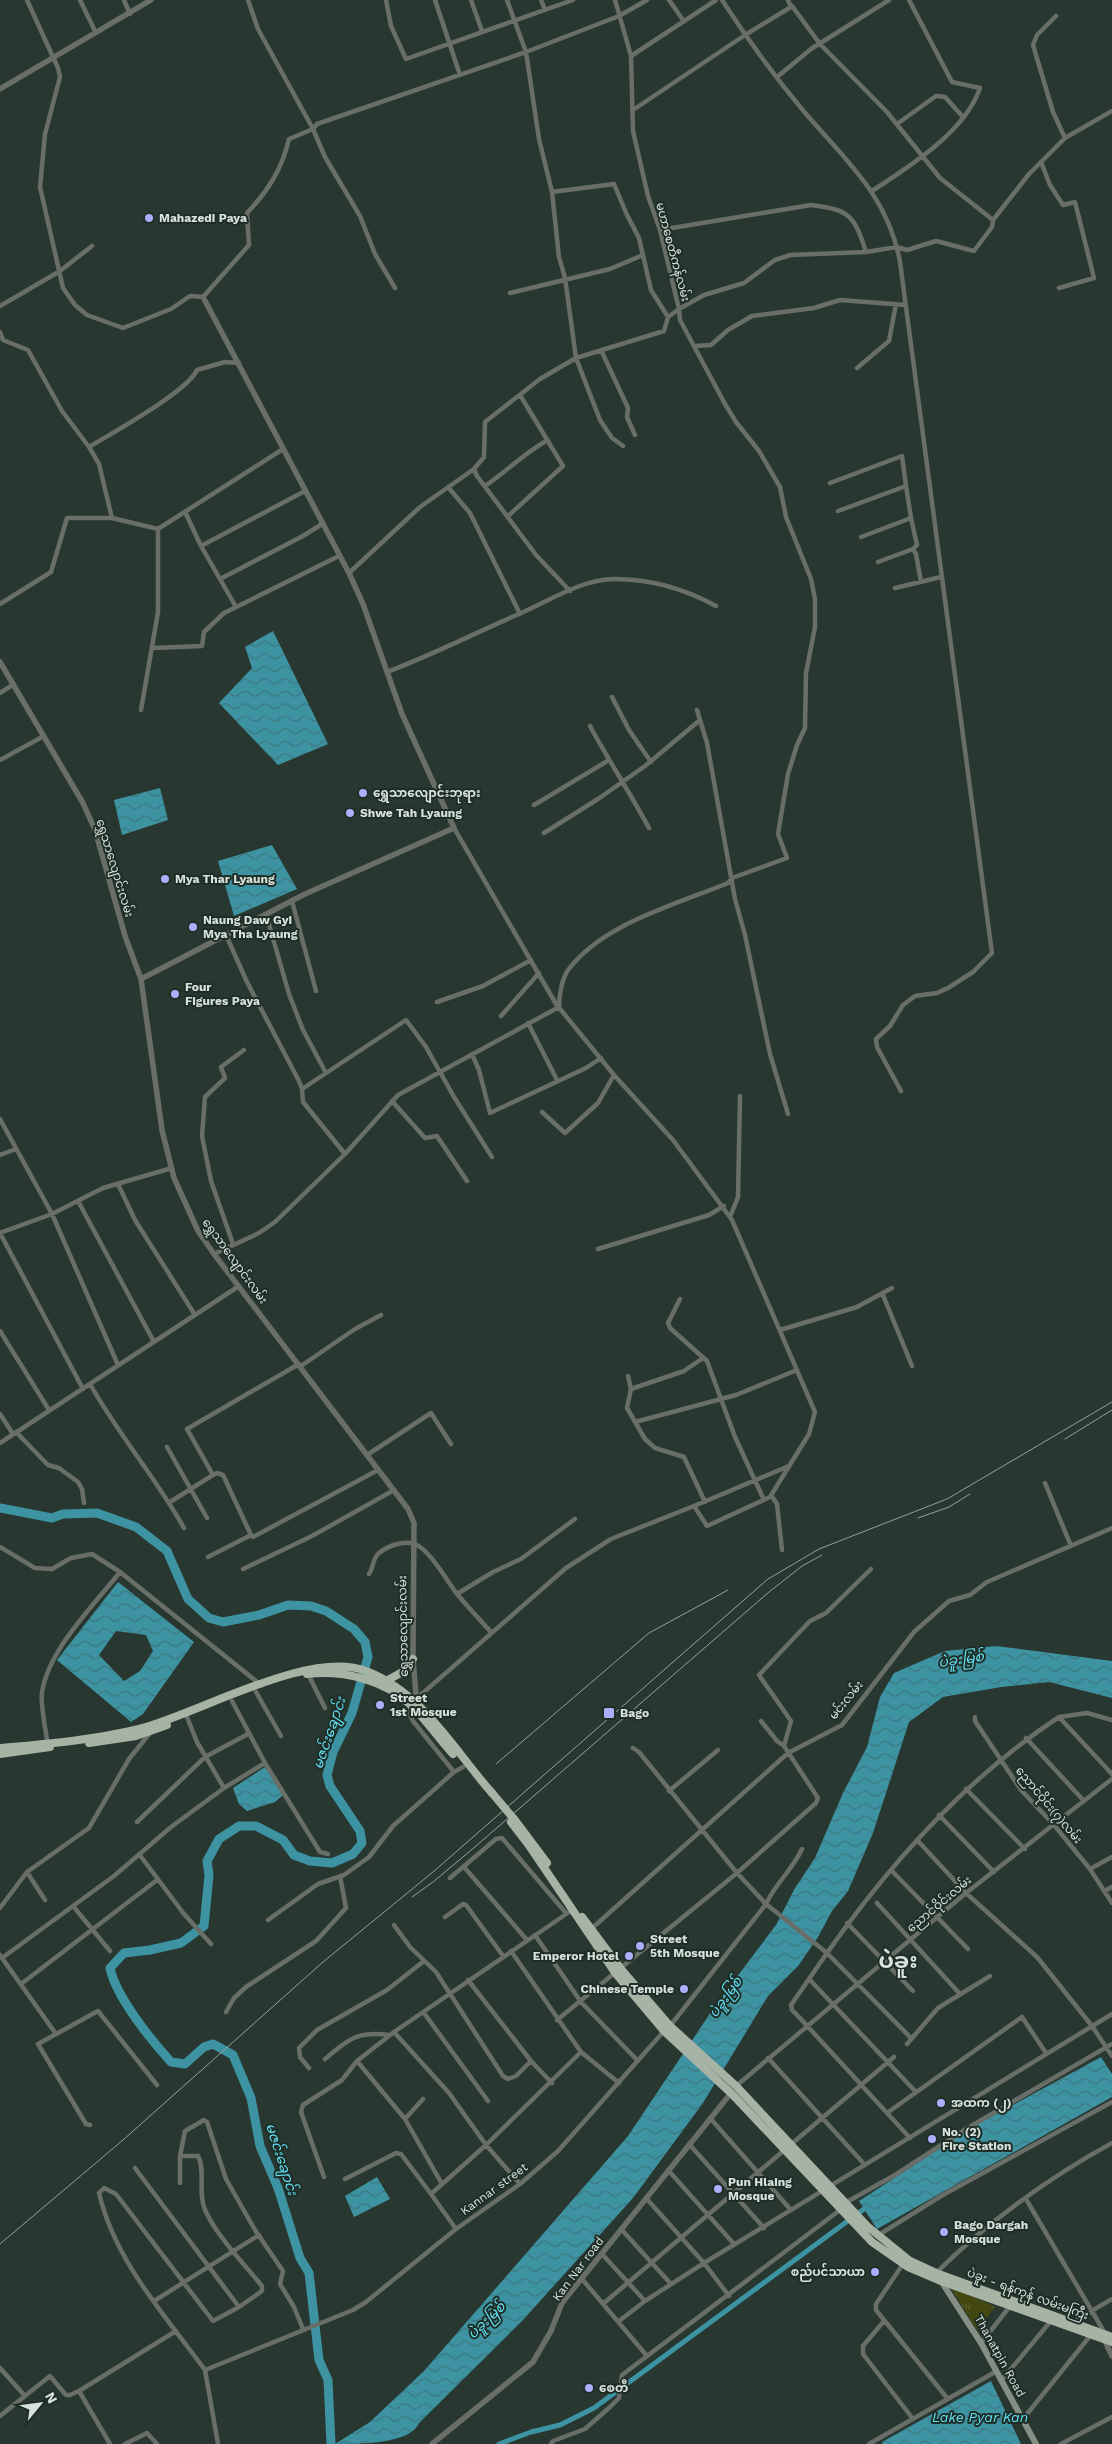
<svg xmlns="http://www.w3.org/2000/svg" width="1112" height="2444" font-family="'Work Sans','Noto Sans Myanmar',sans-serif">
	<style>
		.park { fill: url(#park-tufts) }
		.water { fill: url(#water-waves); fill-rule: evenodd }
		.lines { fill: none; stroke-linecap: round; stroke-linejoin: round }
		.canal { stroke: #3d93a2; stroke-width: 5 }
		.river { stroke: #3d93a2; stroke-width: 9 }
		.minor { stroke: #696e68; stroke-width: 4.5 }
		.tertiary { stroke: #696e68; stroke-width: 5.5 }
		.secondary { stroke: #868f84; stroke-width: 6 }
		.trunk { stroke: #a7b3a4; stroke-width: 8 }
		.rail { stroke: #93a099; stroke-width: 1 }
		.trunk-bridge { stroke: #a7b3a4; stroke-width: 8 }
		.poi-dot { fill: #abaffb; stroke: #1e2e26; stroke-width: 2 }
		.labels { text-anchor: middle; stroke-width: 4; stroke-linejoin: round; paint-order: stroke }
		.poi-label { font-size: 12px; font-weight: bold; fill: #d8e2dc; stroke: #1e2e26; text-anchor: start }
		.street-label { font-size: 12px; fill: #d8e2dc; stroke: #1e2e26 }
		.water-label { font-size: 14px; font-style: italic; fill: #62dff4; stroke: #1e2e26 }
		.town-label { font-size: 22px; font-weight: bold; fill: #d8e2dc; stroke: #1e2e26 }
	</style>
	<defs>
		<pattern id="park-tufts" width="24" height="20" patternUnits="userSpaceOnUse" patternTransform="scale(1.25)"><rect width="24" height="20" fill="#42480f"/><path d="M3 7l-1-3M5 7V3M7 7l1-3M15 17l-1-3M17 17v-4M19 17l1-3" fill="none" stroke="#5d6231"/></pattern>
		<pattern id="water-waves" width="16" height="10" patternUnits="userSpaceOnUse" patternTransform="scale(1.25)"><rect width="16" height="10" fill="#3d93a2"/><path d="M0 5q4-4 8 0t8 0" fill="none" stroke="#3e7780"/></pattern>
	</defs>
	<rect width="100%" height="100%" fill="#283830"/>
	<path class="park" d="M949,2285L995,2307L977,2330Z"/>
	<path class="water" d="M273,631L328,744L278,765L219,703L252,668L245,647Z
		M160,788L168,820L122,835L114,800Z
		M272,845L297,889L234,916L218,861Z
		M118,1582L194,1642L143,1714L131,1722L57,1660ZM116,1631L146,1635L153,1651L140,1671L124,1681L99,1655Z
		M996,1646L1112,1661V1698L1049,1682L1001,1687L943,1697L909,1722L873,1833L848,1891L832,1911L818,1937L798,1966L768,1996L703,2103L633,2198L522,2321L419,2423C410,2444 361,2444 335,2444L370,2422L424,2371L628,2136L715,2006L776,1925L795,1888L815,1858L843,1793L867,1747L880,1697L894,1673L945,1651Z
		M265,1767L283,1795L275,1802L247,1811L239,1804L233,1788Z
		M1101,2057L1112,2074V2097L877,2229L859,2201L976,2125Z
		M377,2177L390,2199L354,2217L345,2196Z
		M991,2381L1021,2444H883L882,2442Z"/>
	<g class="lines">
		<path class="canal" d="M499,2444L531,2432L560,2425L594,2408L864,2209"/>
		<path class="river" d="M0,1508L52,1518L63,1514L97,1513L136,1527L167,1551L188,1599L209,1618L223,1622L259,1615L288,1605L311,1606L326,1611L354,1629L365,1642L368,1657L352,1713L333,1752L327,1775L330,1786L360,1831L362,1843L353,1854L332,1863L310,1861L294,1855L283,1840L256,1826H239L219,1839L207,1861L209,1875L204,1926L181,1943L150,1950L124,1953L110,1968C116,1997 151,2040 171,2062L185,2064L204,2047L213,2044L233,2055L251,2098L260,2146L278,2188L300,2258L309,2273L319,2360L328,2380L331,2444"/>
		<path class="minor" d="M27,0L58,68L60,77L45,134L40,187L63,288L75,305L87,315L123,328L171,309L190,296L203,297L249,245L247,213C268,191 282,169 289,139L313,129L317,124L526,52L619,16L647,0
			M80,0L96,33
			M124,0L130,14
			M248,0L258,29L313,129L325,157L360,216L375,254L395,288
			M386,0L391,26L406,59L573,0
			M435,0L460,75
			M471,0L482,31
			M507,0L526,52L539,139L552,192L559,257L565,278L576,358L600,420L612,438L623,446
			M541,0L545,10
			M669,0L683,20
			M722,0C746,37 772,73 801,108C843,158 888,194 900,262L992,953L973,972L948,988L937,993L915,996L903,1005L890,1026L876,1039L877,1047L901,1091
			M792,6L820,44L887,112L940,178L993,220L1029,174L1065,138L1112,111
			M1056,16L1037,35L1033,45L1053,112L1065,138
			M631,56L716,0
			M777,77L811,49L889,0
			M633,110L745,35L791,7L788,0
			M897,124L936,96L945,97L963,117
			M1041,162L1050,185L1063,205L1075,202L1094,278L1059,288
			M872,191C910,166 965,132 980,88L952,82L909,0
			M552,192L614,184L627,215L639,238L651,290L668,317
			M660,230L811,205C850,210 854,215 866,252
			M510,293L610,269L643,255
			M0,306L60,271L92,246
			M0,332L3,340L28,350L62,411L89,447L99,464L112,518
			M695,346L711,345L728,330L752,316L814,308L840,300L906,305
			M601,350L628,408L627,417L635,435
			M857,368L889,341L896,304
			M89,447C112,433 188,391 197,370L225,362L239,363
			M474,469L477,476L536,555L570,591
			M830,483L902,456L906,486
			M485,486C506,472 523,454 546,441
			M448,487L470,513L520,614
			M838,511L906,486L911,518
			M185,512L201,546L305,491
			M508,516L563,466L520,395
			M861,537L911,518L917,545L913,549
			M201,546L220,579
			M878,562L913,549L916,554L921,582
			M349,573L420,507L474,469L484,457L485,422L540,379L576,358L664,331L668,317L679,309L660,230L648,196L633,131L631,56L615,0
			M895,588L941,577
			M0,604L51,572L67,518H112L158,529
			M236,607L220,579L303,536L322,524
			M152,648L202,646L204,632L224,613L339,556
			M387,672C432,655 475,633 519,614C547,602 582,579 614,579C650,579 685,589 716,606
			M0,693L14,684
			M612,697L629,730L651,762
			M141,710L158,612V529L283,449
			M697,710L707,743L735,899L745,935L770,1054L788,1114
			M590,726C609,761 630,793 649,828
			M0,760L44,736
			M534,805L609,760
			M544,833L598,799L645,766L700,720
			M292,901L316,991
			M266,914L289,994L303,1030L326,1073
			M226,935L247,982L299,1081L302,1089L303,1102L345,1154
			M437,1002L483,986L531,960
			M501,1016L539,973
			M528,1023L557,1080
			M472,1054L479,1070L490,1113L586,1068L601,1058
			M302,1089L406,1020L426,1047L454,1097L492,1157
			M392,1101L425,1138L437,1136L467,1181
			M542,1112L565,1133L598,1103L614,1075
			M0,1119L52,1214L118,1365
			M0,1155L16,1149
			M118,1184L135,1220L195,1315
			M78,1201L154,1342
			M730,1217L738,1197L740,1096
			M0,1233L52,1214L103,1188L172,1168
			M0,1233L83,1389
			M233,1244L211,1181L202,1136L205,1097L225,1078L221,1067L244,1050
			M598,1249L709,1215L724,1206
			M214,1254L259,1233L275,1222L345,1154L398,1095L559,1007C559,995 562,979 568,970C604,923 675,905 728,883L732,878L787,858L778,834L788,774L797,745L805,728L806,673L815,627V599L811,579L786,517L780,487L759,451L736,422L725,404L680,320L679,309L704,295L744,283L775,260L790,255L866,252L897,247L907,250L936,241L974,251L992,227L993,220
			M883,1295L912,1366
			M680,1299L668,1323L670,1328L707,1361L735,1437L764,1500
			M780,1330L857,1307L892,1288
			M0,1331L49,1410
			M299,1364L187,1429L213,1475L217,1473L223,1475L251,1535L253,1537L378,1470
			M301,1366L355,1329L381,1315
			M628,1376L631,1389L627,1408L645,1439L655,1448L684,1457L705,1502
			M90,1384C118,1434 156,1478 184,1528
			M631,1389L684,1371L703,1358
			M0,1414L13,1434
			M635,1422L736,1395L797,1370
			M16,1432L48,1465L59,1468L78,1482L82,1489L84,1503
			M0,1443L239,1286
			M167,1447L207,1518
			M367,1455L431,1413L451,1444
			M1045,1483L1071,1546
			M771,1495L777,1504L782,1550
			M170,1502L213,1475
			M694,1506L789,1466
			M0,1547L35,1568L52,1569L71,1558L92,1554L120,1572L261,1685
			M208,1557L251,1535
			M243,1569L312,1536L394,1490
			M369,1574C374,1567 372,1560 378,1554C387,1546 403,1540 415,1544C430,1550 447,1581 457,1594C468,1607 480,1620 491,1632
			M457,1594L493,1572L521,1559L575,1519
			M308,1674L325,1708
			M256,1692L281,1736
			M416,1699L566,1568L611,1539L694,1506L707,1526L770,1497L809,1434L815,1412L732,1220L673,1140L614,1075L556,1004L454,828
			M232,1701L265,1763L320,1852L328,1854
			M410,1704L409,1714L413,1721L454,1772
			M185,1712L197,1742L224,1788
			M975,1717V1721L1021,1790L1054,1825L1090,1869L1112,1903
			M1059,1717L1087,1713L1112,1720
			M761,1721L777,1741L784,1746
			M1026,1738L1084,1801
			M48,1746C46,1731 40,1705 42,1692C49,1649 94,1605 120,1572
			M633,1748L639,1752L737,1873L766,1904L670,2026
			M966,1789L1025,1849
			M669,1791L718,1750
			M939,1815L994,1872
			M137,1822L205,1757L248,1734
			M917,1840L966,1893L1037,1957L1092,2026L1112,2056
			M802,1849C793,1869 775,1884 766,1904L827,1953C891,1862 966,1778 1059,1717L1112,1774
			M139,1854L184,1914L211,1944
			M464,1867L527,1940
			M1090,1869L1112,1857
			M891,1870L968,1949
			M27,1872L45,1900
			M450,1878L496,1839L502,1838L566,1913
			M1105,1891L1112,1887
			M877,1903L960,1994
			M73,1906L110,1951
			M0,1908L27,1872L89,1828L129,1759L150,1733
			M445,1917L463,1904L466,1905L503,1956
			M268,1920L318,1884L344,1875L369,1857L393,1826L454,1772L463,1767
			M847,1923L913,1991
			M394,1925L410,1947L436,1972L503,2076L508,2079L516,2076L531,2061L468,1980
			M590,1930L788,1753L842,1725L914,1632L949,1601L970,1595L987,1582L1112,1528
			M535,1935L581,2002L638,2061
			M511,1951L581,2052L619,2083
			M0,1955L56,2034
			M2,1958L114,1876L171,1827L224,1788L265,1763
			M809,1979L916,2092
			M21,1984L157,1880
			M226,2012L234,1998L246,1987L316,1941L346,1908L340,1876
			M424,2013L488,2101
			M557,2020L737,1873L816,1803L818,1798L784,1746L791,1721L759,1675L810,1621L826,1613L871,1569
			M394,2032L449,2093L486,2145L520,2184
			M907,2044L938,2008L990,1976
			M768,2058L865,2165
			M325,2059C350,2038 357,2031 390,2035
			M357,2061L405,2119L442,2184
			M531,2061L552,2083
			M309,2068L300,2057L299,2048L317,2030L387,1990L424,1961
			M736,2086L966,1893L1112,1779
			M887,2113L1022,2017L1046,2053
			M710,2118L791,2210
			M405,2119L423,2099
			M90,2125L86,2124L38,2044L98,2011L157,2085
			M910,2138L799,2017L792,2010L791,2005L827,1953L911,2038
			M689,2144L764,2228
			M180,2156H198C206,2169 197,2194 206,2212C217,2236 245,2265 262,2286V2291L239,2307L213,2321L116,2194L104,2188L99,2193C115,2261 164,2314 205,2370L353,2310L366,2302L456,2229L520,2184L558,2151L664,2031
			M135,2168L239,2307
			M668,2170L734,2244
			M324,2177L301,2112L303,2105L342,2080L357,2061L394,2032L572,1910
			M345,2179L396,2153L401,2154L431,2194
			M180,2183V2156L185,2131L204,2120L207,2122L226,2179L255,2230L283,2271L280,2284L294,2307L303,2329
			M646,2198L704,2263L729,2296
			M1026,2199L1103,2330
			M845,2203L895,2175L966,2129L1112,2044
			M456,2229L431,2194L486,2145L581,2052
			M621,2229L671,2284
			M877,2236L941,2196L1112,2102
			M602,2254L645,2301
			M903,2264L876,2304V2310L947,2398
			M936,2273C986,2223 1050,2177 1112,2143
			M582,2279L647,2356
			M154,2301L259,2235
			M604,2303L894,2057
			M619,2321L645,2301L704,2263L1112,2014
			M884,2321L863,2346V2354L913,2419
			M1073,2322L1112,2299
			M981,2343L1011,2305
			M0,2368L25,2396
			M205,2370L218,2444
			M1001,2381L1050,2322
			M0,2416L50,2376L66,2395H70L79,2391
			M1023,2419L1090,2336
			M110,2444L79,2391L176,2331
			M125,2444L147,2433L157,2444
			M551,2444L553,2441L585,2429L610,2407L619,2398L622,2375L840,2210
			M869,2444L995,2372
			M1061,2444L1112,2417"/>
		<path class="tertiary" d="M0,89L151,0
			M0,662L83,803L95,830L125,936L141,979L162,1130L174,1178L198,1231L214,1254L408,1509L414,1523L413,1659L417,1706
			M141,979L305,894L454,828L402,714L363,604L349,573L203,297
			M1103,2337L1112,2356
			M432,2444L533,2362L551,2331L562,2303L731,2093"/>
		<path class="secondary" d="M941,2281L981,2343L1036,2444"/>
		<path class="trunk" d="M307,1674C344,1670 385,1680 412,1706C427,1721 439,1739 453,1754
			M386,1681L406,1670L413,1659
			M89,1743L136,1736L167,1725
			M0,1748C46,1744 94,1740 139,1729C198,1714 309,1649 366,1671C422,1692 454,1750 492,1793
			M0,1754L50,1747
			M514,1819L547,1863
			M511,1822L528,1844L616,1974L664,2031L731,2093L872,2242L908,2267L941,2281L1112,2342
			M582,1917L621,1969L670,2026L736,2086L867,2226L910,2261L936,2273L1112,2337"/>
		<path class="rail" d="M1065,1439L1112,1410
			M918,1518L949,1507L970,1494
			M496,1764L649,1633L728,1590
			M412,1897L433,1882L476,1846L769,1592L802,1566L822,1555
			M0,2244L123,2140L323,1962L433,1872L768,1579L819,1549L947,1499L1112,1402"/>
		<path class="trunk-bridge" d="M492,1793L514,1819"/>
	</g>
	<g class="poi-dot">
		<circle cx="149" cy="218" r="5"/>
		<circle cx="363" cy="793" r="5"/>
		<circle cx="350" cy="813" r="5"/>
		<circle cx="165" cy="879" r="5"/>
		<circle cx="193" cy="927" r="5"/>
		<circle cx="175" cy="994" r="5"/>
		<circle cx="380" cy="1705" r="5"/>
		<rect x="603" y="1707" width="12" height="12" rx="2.5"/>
		<circle cx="640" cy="1946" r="5"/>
		<circle cx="629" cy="1956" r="5"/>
		<circle cx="684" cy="1989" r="5"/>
		<circle cx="941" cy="2103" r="5"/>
		<circle cx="932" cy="2139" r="5"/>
		<circle cx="718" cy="2189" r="5"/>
		<circle cx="944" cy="2232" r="5"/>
		<circle cx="875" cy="2272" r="5"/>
		<circle cx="589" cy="2388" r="5"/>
	</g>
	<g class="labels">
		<g class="poi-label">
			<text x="159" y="222">Mahazedi Paya</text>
			<text x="373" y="797">ရွှေသာလျောင်းဘုရား</text>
			<text x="360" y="817">Shwe Tah Lyaung</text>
			<text x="175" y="883">Mya Thar Lyaung</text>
			<text x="203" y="924">Naung Daw Gyi<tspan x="203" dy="14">Mya Tha Lyaung</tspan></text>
			<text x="185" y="991">Four<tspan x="185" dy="14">Figures Paya</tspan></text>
			<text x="390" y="1702">Street<tspan x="390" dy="14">1st Mosque</tspan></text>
			<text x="620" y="1717">Bago</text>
			<text x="650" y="1943">Street<tspan x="650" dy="14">5th Mosque</tspan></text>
			<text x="619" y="1960" text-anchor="end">Emperor Hotel</text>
			<text x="674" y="1993" text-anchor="end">Chinese Temple</text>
			<text x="951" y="2107">အထက (၂)</text>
			<text x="942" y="2136">No. (2)<tspan x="942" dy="14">Fire Station</tspan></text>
			<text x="728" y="2186">Pun Hlaing<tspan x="728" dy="14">Mosque</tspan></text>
			<text x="954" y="2229">Bago Dargah<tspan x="954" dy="14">Mosque</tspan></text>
			<text x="865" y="2276" text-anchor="end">စည်ပင်သာယာ</text>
			<text x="599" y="2392">စေတီ</text>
		</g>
		<g class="street-label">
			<text transform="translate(673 252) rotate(75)" y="4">မဟာစေတီကန်လမ်း</text>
			<text transform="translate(115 868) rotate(73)" y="4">ရွှေသာလျောင်းလမ်း</text>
			<text transform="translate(235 1261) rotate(54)" y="4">ရွှေသာလျောင်းလမ်း</text>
			<text transform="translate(403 1626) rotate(-91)" y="4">ရွှေသာလျောင်းလမ်း</text>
			<text transform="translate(846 1700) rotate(-51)" y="4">မင်းလမ်း</text>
			<text transform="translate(1049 1805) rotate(50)" y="4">ညောင်ဝိုင်း(၇)လမ်း</text>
			<text transform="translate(939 1904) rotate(-40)" y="4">ညောင်ဝိုင်းလမ်း</text>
			<text transform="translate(494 2189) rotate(-36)" y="4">Kannar street</text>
			<text transform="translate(578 2269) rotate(-53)" y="4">Kan Nar road</text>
			<text transform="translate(1028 2294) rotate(20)" y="4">ပဲခူး - ရန်ကုန် လမ်းမကြီး</text>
			<text transform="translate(1000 2356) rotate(61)" y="4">Thanatpin Road</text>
		</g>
		<g class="water-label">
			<text transform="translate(961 1659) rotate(-8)" y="5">ပဲခူးမြစ်</text>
			<text transform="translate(329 1733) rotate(-71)" y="5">မဇင်းချောင်း</text>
			<text transform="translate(725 1997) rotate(-54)" y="5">ပဲခူးမြစ်</text>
			<text transform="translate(282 2159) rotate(72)" y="5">မဇင်းချောင်း</text>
			<text transform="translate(486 2320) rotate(-44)" y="5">ပဲခူးမြစ်</text>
			<text x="980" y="2422">Lake Pyar Kan</text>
		</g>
		<g class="town-label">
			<text x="898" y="1968">ပဲခူး</text>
		</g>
	</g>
	<g transform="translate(40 2404) rotate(61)" stroke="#1e2e26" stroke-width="4" paint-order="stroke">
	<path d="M0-4L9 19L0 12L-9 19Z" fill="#d8e2dc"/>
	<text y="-8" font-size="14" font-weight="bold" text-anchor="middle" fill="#d8e2dc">N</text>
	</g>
</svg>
